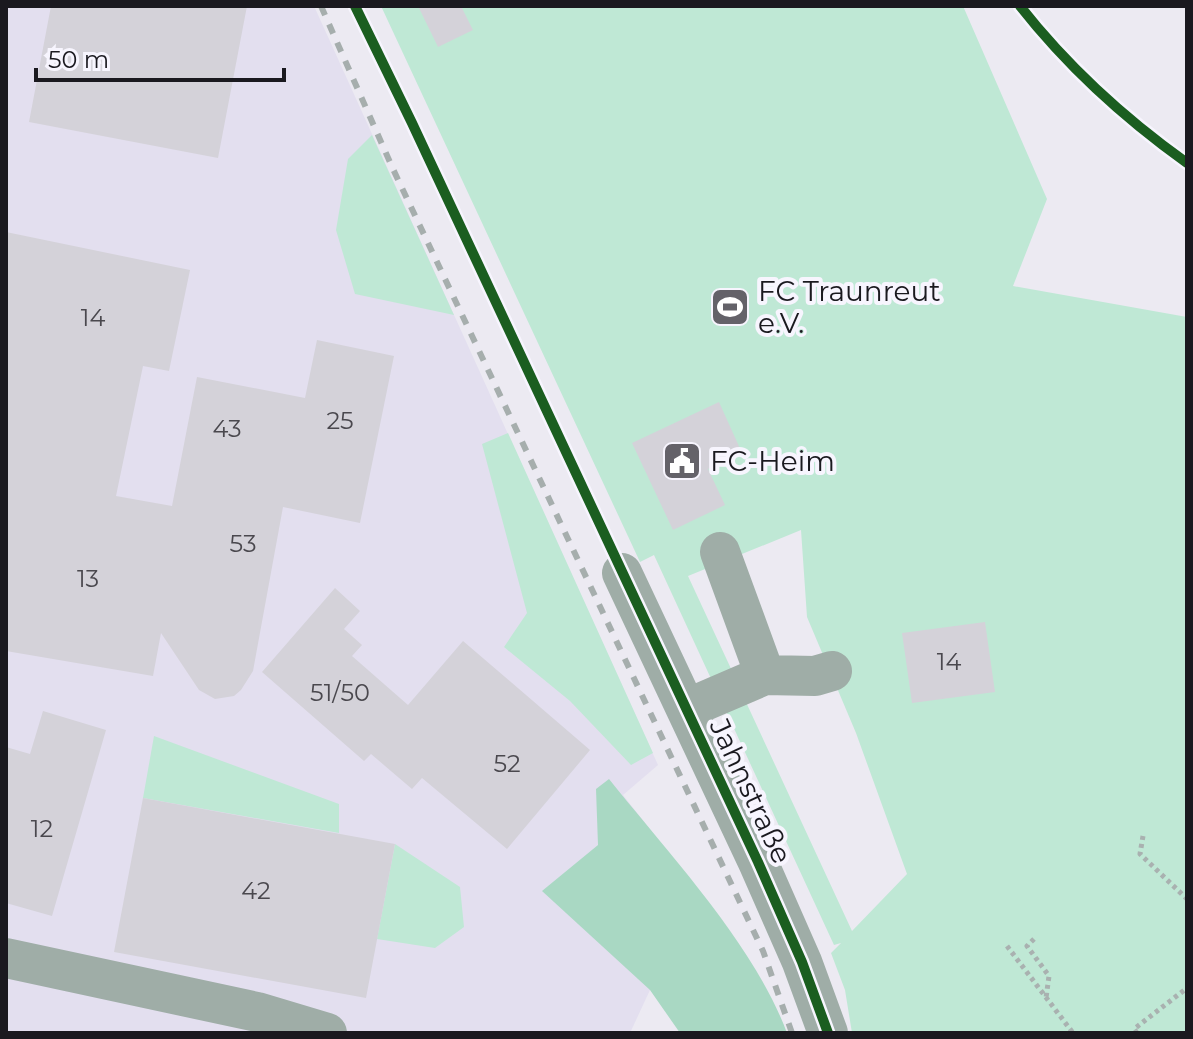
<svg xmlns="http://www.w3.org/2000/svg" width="1193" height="1039" font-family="Montserrat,sans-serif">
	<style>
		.built { fill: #e3dfef }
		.green { fill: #bfe8d5 }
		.forest { fill: #a9d8c3 }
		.building { fill: #d4d2d9 }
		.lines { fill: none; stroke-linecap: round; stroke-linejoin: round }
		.path { stroke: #a9b1b0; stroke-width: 5; stroke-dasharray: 4 4; stroke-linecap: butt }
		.minor { stroke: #9fada7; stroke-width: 40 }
		.rail { stroke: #a6aead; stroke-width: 6; stroke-dasharray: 10 10; stroke-linecap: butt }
		.cycleway-casing { stroke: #f7f5fe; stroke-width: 15 }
		.cycleway { stroke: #1b5e20; stroke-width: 10 }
		.labels { text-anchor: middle; stroke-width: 8; stroke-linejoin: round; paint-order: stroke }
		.number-label { font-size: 24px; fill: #4a484e }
		.poi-label { font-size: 28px; fill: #1a191f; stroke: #f7f5fe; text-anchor: start }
		.street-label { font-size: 28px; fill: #1a191f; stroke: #f7f5fe }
	</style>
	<rect width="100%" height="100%" fill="#eceaf2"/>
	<path class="built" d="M6,6H314L658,765L623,795L723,922L650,990L630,1033H6Z"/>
	<path class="green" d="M381,6H963L1047,199L1013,286L1187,317V1033H852L845,990L831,953L841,943L834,945L725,709L745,700L852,931L907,874L856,733L807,617L801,530L688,576L733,673L713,683L654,555L640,562Z
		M372,135L454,315L355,294L336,230L348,159Z
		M508,433L653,753L631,765L570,701L504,647L527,613L482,444Z
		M154,736L339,804V833L143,798Z
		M395,844L460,887L464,927L435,948L377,939Z"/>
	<path class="forest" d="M609,779C668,853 754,944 787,1033H680L650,990L542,891L598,845L596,789Z"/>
	<path class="building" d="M51,6H247L218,158L29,122Z
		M418,6H461L473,30L438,47Z
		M6,232L190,270L169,371L143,366L116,496L172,506L197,377L305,398L317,340L394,356L360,523L283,507L253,671L241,690L234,696L215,699L199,690L161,633L153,676L6,651Z
		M719,402L742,453L708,469L725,505L673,530L632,443Z
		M335,588L360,611L344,629L362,645L352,656L408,705L463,641L590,750L507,849L422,778L412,789L371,754L364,761L262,672Z
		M985,622L995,692L912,703L902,633Z
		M43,711L106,730L52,916L6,903V747L30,754Z
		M143,798L395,844L366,998L114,952Z"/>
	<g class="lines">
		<path class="path" d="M1143,836L1140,854L1187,899
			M1034,939L1027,946L1049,976L1046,998
			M1007,946L1073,1033
			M1137,1033L1134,1029L1187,988"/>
		<path class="minor" d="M720,552L765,675
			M622,573L758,862L802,962L828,1033
			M686,709L765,675L815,676L832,671
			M6,958L257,1012L327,1033"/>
		<path class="rail" d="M321,6L393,169L763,951L792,1033"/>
		<g class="cycleway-casing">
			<path id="cycleway" d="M355,6L412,123L758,862L802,962L828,1033
				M1020,6C1068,67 1124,118 1187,163"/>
		</g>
		<use href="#cycleway" class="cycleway"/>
	</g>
	<defs>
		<g id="stadium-square" transform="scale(2)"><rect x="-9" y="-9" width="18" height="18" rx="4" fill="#646269" stroke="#f7f5fe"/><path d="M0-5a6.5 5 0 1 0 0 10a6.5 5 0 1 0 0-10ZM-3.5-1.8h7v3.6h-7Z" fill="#fff"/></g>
		<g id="civic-square" transform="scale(2)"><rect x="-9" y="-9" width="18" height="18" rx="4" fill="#646269" stroke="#f7f5fe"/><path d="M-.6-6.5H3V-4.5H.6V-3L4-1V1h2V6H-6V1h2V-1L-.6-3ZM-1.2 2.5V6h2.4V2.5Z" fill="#fff"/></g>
	</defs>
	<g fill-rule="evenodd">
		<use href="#stadium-square" x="730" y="307"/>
		<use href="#civic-square" x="682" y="461"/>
	</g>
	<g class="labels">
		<g class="number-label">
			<text x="93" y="326">14</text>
			<text x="340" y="429">25</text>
			<text x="227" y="437">43</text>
			<text x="243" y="552">53</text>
			<text x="88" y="587">13</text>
			<text x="949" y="670">14</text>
			<text x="340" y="701">51/50</text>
			<text x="507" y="772">52</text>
			<text x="42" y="837">12</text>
			<text x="256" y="899">42</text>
		</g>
		<g class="poi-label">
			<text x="758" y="301">FC Traunreut<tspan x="758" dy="32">e.V.</tspan></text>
			<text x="710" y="471">FC-Heim</text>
		</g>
		<g class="street-label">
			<text transform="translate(751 791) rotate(65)" y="10">Jahnstraße</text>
		</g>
	</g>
	<rect width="1193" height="1039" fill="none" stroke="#1a191f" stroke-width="16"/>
	<path d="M36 68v12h248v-12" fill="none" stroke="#1a191f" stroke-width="4"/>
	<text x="48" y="68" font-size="24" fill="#1a191f" stroke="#f7f5fe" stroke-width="6" paint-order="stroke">50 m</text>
</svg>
